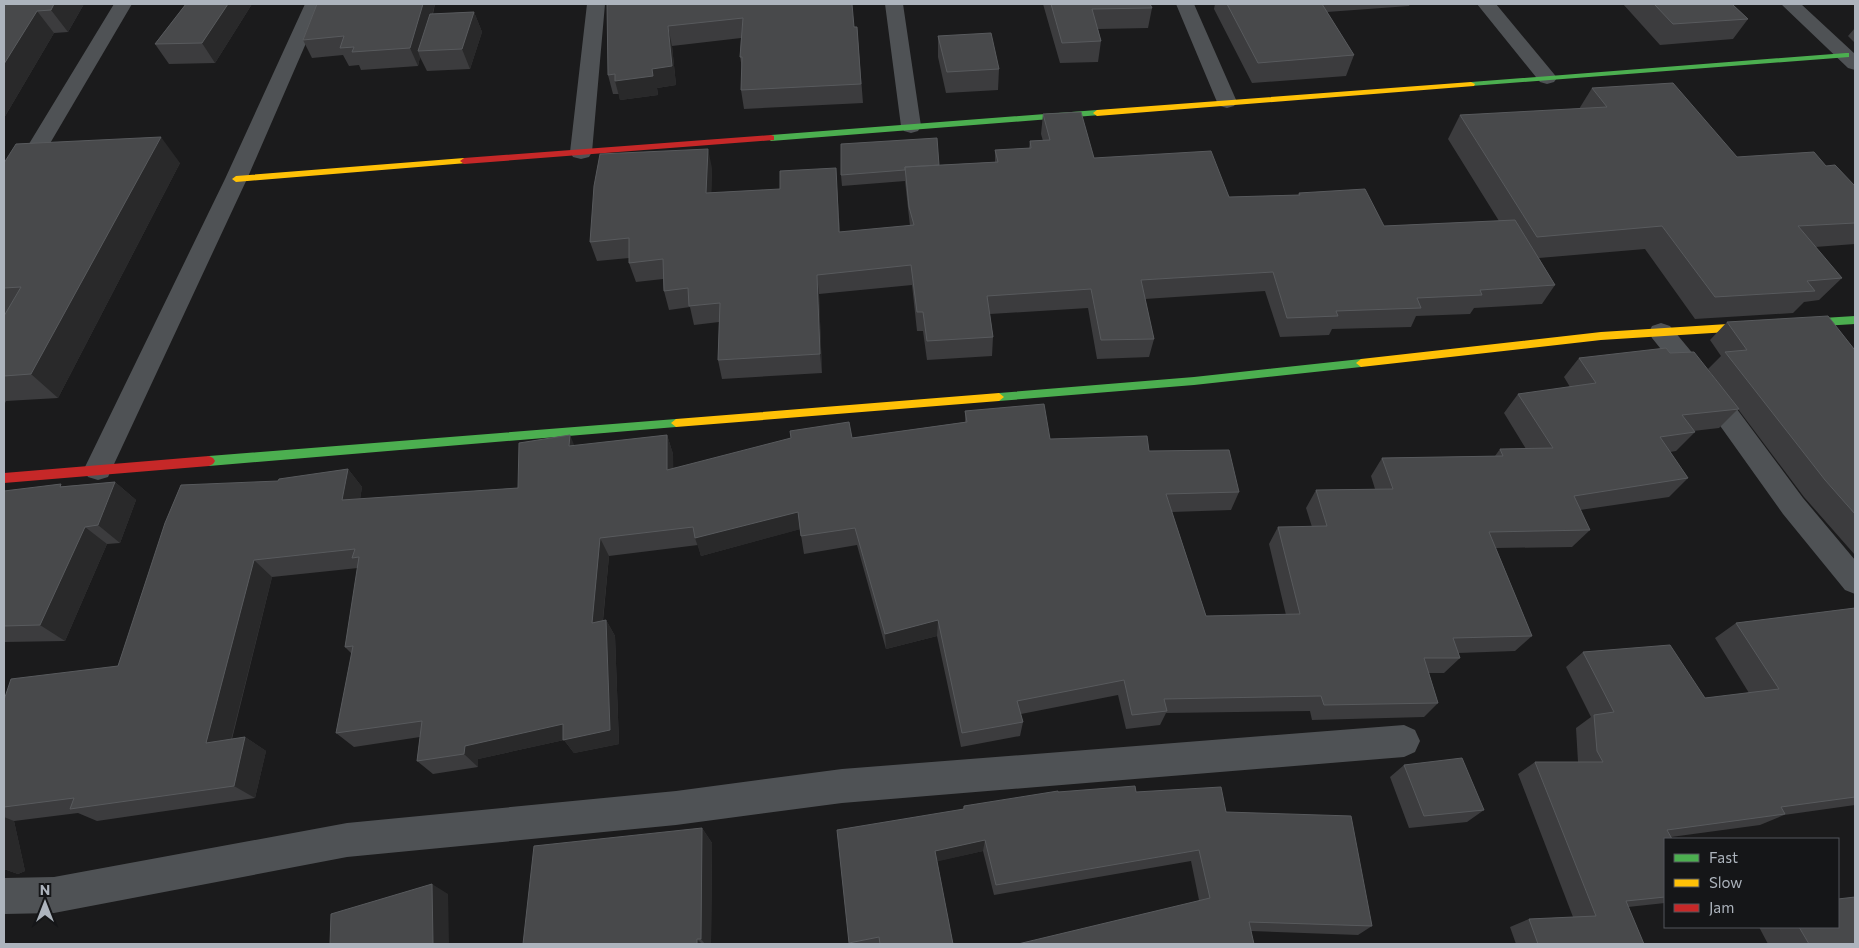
<svg xmlns="http://www.w3.org/2000/svg" width="1859" height="948" font-family="Commissioner,sans-serif">
	<style>
		.lines { fill: none; stroke-linecap: round; stroke-linejoin: round }
		.street { fill: #4f5255; fill-rule: evenodd }
		.fast { fill: #4caf50; fill-rule: evenodd }
		.slow { fill: #ffc107; fill-rule: evenodd }
		.jam { fill: #c62828; fill-rule: evenodd }
		.wall { fill: #3c3c3e }
		.shaded-wall { fill: #29292a }
		.building { fill: #48494b; stroke: #585a5d }
	</style>
	<rect width="100%" height="100%" fill="#1b1b1c"/>
	<g class="lines">
		<path class="street" d="M114,4H132L12,208L4,210V185Z
			M305,4H323L247,179L108,477L98,480L88,477L84,469L225,179Z
			M587,4H605L592,152L589,157L581,159L573,157L570,152Z
			M885,4H903L921,126L918,131L911,133L904,131L901,126Z
			M1176,4H1194L1237,102L1234,106L1227,108L1220,106L1217,102Z
			M1477,4H1496L1554,74L1557,78L1554,82L1547,84L1540,82Z
			M1781,4H1801L1855,54V70L1848,68Z
			M1661,323L1670,326L1719,385L1803,498L1855,560V594L1845,590L1783,514L1701,399L1652,338L1649,332L1652,326Z
			M1404,725L1415,730L1420,741L1415,752L1404,757L842,803L676,825L347,857L54,913L4,914V878L54,877L347,823L676,791L842,769Z"/>
		<path class="fast" d="M1846,53H1849V57L1471,86L1467,84L1471,82Z
			M1097,110L1100,111V115L771,141L767,138L771,135Z
			M1855,316V324L1728,332L1723,328L1728,324Z
			M1361,359L1366,363L1361,367L1194,385L999,401L994,397L999,393L1194,377Z
			M676,419L681,423L676,427L209,466L205,464L203,461L205,458L209,456Z"/>
		<path class="slow" d="M1471,82L1475,84L1474,86L1097,116L1093,113L1097,110Z
			M464,158L467,159V163L236,182L232,179L236,176Z
			M1728,324L1733,328L1728,332L1601,340L1361,367L1356,363L1361,359L1601,332Z
			M999,393L1004,397L999,401L676,427L671,423L676,419Z"/>
		<path class="jam" d="M771,135L774,136V140L464,164L460,161L464,158Z
			M209,456L213,458L215,461L213,464L209,466L4,483V473Z"/>
	</g>
	<path class="wall" d="M4,4H84L68,32L54,33L4,118Z
		M186,4H252L215,63L169,64L155,44Z
		M317,4H435L433,14L474,12L482,32L470,69L427,71L420,57L418,66L361,70L359,65L349,66L343,55L312,58L303,40Z
		M607,4L857,27L863,103L744,109L741,90L742,68L740,57L741,38L672,46L676,85L657,88L658,95L620,100L619,94H613L608,75Z
		M1043,4H1150L1152,8L1148,28L1098,29L1101,41L1098,62L1060,63Z
		M1215,4H1410L1409,6L1327,12L1354,55L1346,76L1252,83L1214,9Z
		M1623,4H1732L1748,19L1733,39L1660,45Z
		M1855,28V43L1848,36Z
		M938,36L999,69L998,90L946,93L938,57Z
		M1592,88L1737,157L1826,166L1855,186V244L1815,247L1842,278L1819,300L1804,302L1793,313L1695,319L1645,249L1539,258L1555,285L1542,304L1474,308L1470,314L1416,316L1411,327L1332,329L1329,335L1280,337L1265,291L1145,299L1154,339L1149,357L1097,359L1088,308L990,314L993,337L992,356L927,360L923,331H917L912,285L819,294L822,373L722,379L718,360L719,322L694,325L690,307L669,310L664,291L663,279L636,282L629,263V258L597,261L590,242L712,168L711,193L837,187L840,232L910,226L905,181L842,186L841,175L939,165L995,162V150L1029,148L1030,141H1043L1041,134L1043,114L1094,158L1229,197L1298,195L1299,193L1384,226L1499,221L1448,139L1460,115L1579,109Z
		M4,163H180L58,398L6,401L4,405V316L5,315H4Z
		M1727,322L1855,349V555L1804,497L1738,409L1719,428L1693,431L1695,432L1676,451L1670,452L1688,478L1669,497L1580,510L1590,530L1572,547L1496,548L1532,636L1515,651L1458,653L1460,658L1444,673H1429L1438,703L1424,717L1312,720L1310,711L1166,713L1160,725L1126,729L1118,695L1021,714L1023,722L1020,736L961,747L937,636L886,649L857,545L804,554L800,529L701,556L698,545L609,556L603,621L606,620L615,636L619,744L574,753L564,740L478,759V767L433,774L417,761L420,737L354,747L336,733L352,654L345,647L358,568L272,577L232,739L245,737L266,751L255,798L97,821L78,813L14,821L25,871L18,874L4,869V700L118,666L278,481L348,469L362,487L360,499L518,488L575,446L667,435L673,454V468L852,438L965,422V411L1050,439L1149,451L1239,492L1231,510L1172,512L1206,616L1286,615L1269,544L1278,527H1312L1306,508L1316,490L1375,489L1371,476L1382,458L1495,456L1500,449H1526L1504,413L1518,394L1570,387L1564,377L1579,358L1670,353L1721,387L1708,369L1721,356L1710,340Z
		M115,482L136,500L120,543L107,544L65,641L4,642V491Z
		M1855,608V805L1784,815L1760,825L1671,837L1665,839V903L1628,907L1644,944H1516L1510,927L1529,919L1573,917L1518,774L1535,762H1578L1576,728L1591,717L1566,667L1583,652L1705,698L1749,693L1715,638L1736,623Z
		M1404,765L1484,810L1467,822L1409,828L1390,777Z
		M1058,792H1136L1226,812L1372,926L1358,935L1251,931L1199,900L1191,861L994,895L983,851L937,861L953,944H850L849,943L963,809L964,806Z
		M702,828L712,843L711,944H523Z
		M1759,927H1838L1855,944H1768Z"/>
	<path class="shaded-wall" d="M54,4H84L68,32L51,10Z
		M228,4H252L215,63L202,43Z
		M423,4H435L422,51H418L420,57L418,66L410,48Z
		M37,11L54,33L4,118V64Z
		M474,12L482,32L470,69L462,49Z
		M668,26L672,46L676,85L657,88L658,95L620,100L615,81Z
		M161,137L180,163L58,398L31,374Z
		M708,149L712,168L711,213L706,193Z
		M836,168L837,187L841,252L839,232Z
		M817,275L819,294L822,373L820,354Z
		M570,435L578,454L569,446Z
		M667,435L673,454L674,488L667,470Z
		M348,469L362,487L357,518L342,500Z
		M115,482L136,500L120,543L98,525Z
		M798,512L801,529L701,556L695,538Z
		M85,527L107,544L65,641L40,625Z
		M600,538L609,556L601,638L592,623Z
		M254,560L272,577L227,756L206,743Z
		M606,620L615,636L619,744L574,753L564,740L478,759V767L464,754L465,746Z
		M938,620L937,636L886,649L885,634Z
		M245,737L266,751L255,798L234,786Z
		M4,817L14,821L25,871L18,874L4,869Z
		M702,828L712,843L711,944H705L701,939Z
		M985,840L983,851L935,862V851Z
		M432,884L448,894L449,944H433Z
		M697,939L702,944H697Z"/>
	<path class="building" d="M4,4H54L51,10L37,11L4,64Z
		M186,4H228L202,43L155,44Z
		M317,4H423L410,48L352,52L354,47L340,48L344,36L303,40Z
		M607,4H852L854,27H857L861,84L741,90L742,57H740L743,18L668,26L672,66L652,69L653,76L615,81V74L608,75Z
		M1051,4H1150L1152,8L1092,9L1101,41L1062,43Z
		M1227,4H1322L1354,55L1258,63Z
		M1654,4H1732L1748,19L1673,24Z
		M474,12L462,49L418,51L430,14Z
		M991,33L999,69L947,72L938,36Z
		M1673,83L1737,157L1814,152L1826,166L1835,165L1855,186V223L1798,226L1842,278L1807,281L1815,291L1715,297L1662,226L1537,237L1460,115L1607,107L1592,88Z
		M1081,112L1094,158L1211,151L1229,197L1300,195L1299,193L1365,189L1384,226L1515,220L1555,285L1480,290L1482,295L1417,298L1421,308L1336,311L1338,316L1287,318L1273,272L1141,280L1154,339L1101,340L1091,289L987,296L993,337L927,341L923,312H917L911,265L817,275L820,354L718,360L720,303L689,306L688,288L664,291L663,259L629,263V238L590,242L594,186L600,154L708,149L706,193L780,189V171L836,168L839,232L914,225L909,207L905,167L998,162L995,150L1031,148L1030,141L1050,140L1043,114Z
		M161,137L31,374L4,376V316L21,287L4,288V163L16,144Z
		M937,138L939,165L905,167V170L841,175V144Z
		M1828,316L1854,349H1855V514L1825,480L1725,352L1747,350L1727,322Z
		M1666,348L1670,353L1694,352L1739,409L1682,415L1695,432L1660,437L1688,478L1574,496L1590,530L1489,532L1532,636L1453,638L1460,658H1424L1438,703L1324,705L1321,696L1164,699L1167,711L1132,715L1124,680L1017,701L1023,722L962,733L938,620L885,634L855,528L801,536L798,512L695,538L693,527L600,538L592,623L606,620L610,730L563,740V724L465,746L464,754L417,761L422,721L336,733L353,646L345,647L359,557L352,558L355,549L254,560L206,743L245,737L234,786L70,809L74,798L4,807V700L11,679L118,666L165,523L181,485L278,481L279,479L348,469L342,500L518,488L519,443L570,435L569,446L667,435V470L791,438L790,431L849,422L852,438L967,422L965,411L1044,404L1050,439L1147,436L1149,451L1229,450L1239,492L1166,494L1206,616L1300,614L1278,527L1327,526L1316,490L1393,489L1382,458L1503,456L1500,449L1553,448L1518,394L1596,383L1579,358Z
		M115,482L98,525L85,527L40,625L4,626V491L61,484L60,487Z
		M1855,608V797L1781,807L1785,814L1667,830L1672,839H1665V897L1626,901L1644,944H1538L1529,919L1596,916L1535,762H1603L1597,751L1594,715L1614,712L1583,652L1670,645L1705,698L1779,689L1736,623Z
		M1462,758L1484,810L1424,816L1404,765Z
		M1135,786L1136,792L1221,787L1226,812L1351,816L1372,926L1249,922L1254,944H1018L1210,898L1199,850L996,885L985,840L935,851L953,944H880L879,937L849,943L837,830L964,809V806L1058,791V792Z
		M702,828L701,939H697V944H523L534,846Z
		M432,884L433,944H330L331,914Z
		M1855,897V944H1809L1799,927H1838V899Z"/>
	<rect width="1859" height="948" fill="none" stroke="#adb4bd" stroke-width="10"/>
	<rect x="1664" y="838" width="175" height="90" fill="#151618" stroke="#52555a"/>
	<rect x="1674" y="854" width="25" height="8" fill="#4caf50" stroke="#52555a"/>
	<text x="1709" y="863" font-size="15" fill="#adb4bd">Fast</text>
	<rect x="1674" y="879" width="25" height="8" fill="#ffc107" stroke="#52555a"/>
	<text x="1709" y="888" font-size="15" fill="#adb4bd">Slow</text>
	<rect x="1674" y="904" width="25" height="8" fill="#c62828" stroke="#52555a"/>
	<text x="1709" y="913" font-size="15" fill="#adb4bd">Jam</text>
	<g transform="translate(45 903)" stroke="#151618" stroke-width="4" paint-order="stroke">
	<path d="M0-4L9 19L0 12L-9 19Z" fill="#adb4bd"/>
	<text y="-8" font-size="14" font-weight="bold" text-anchor="middle" fill="#adb4bd">N</text>
	</g>
</svg>
